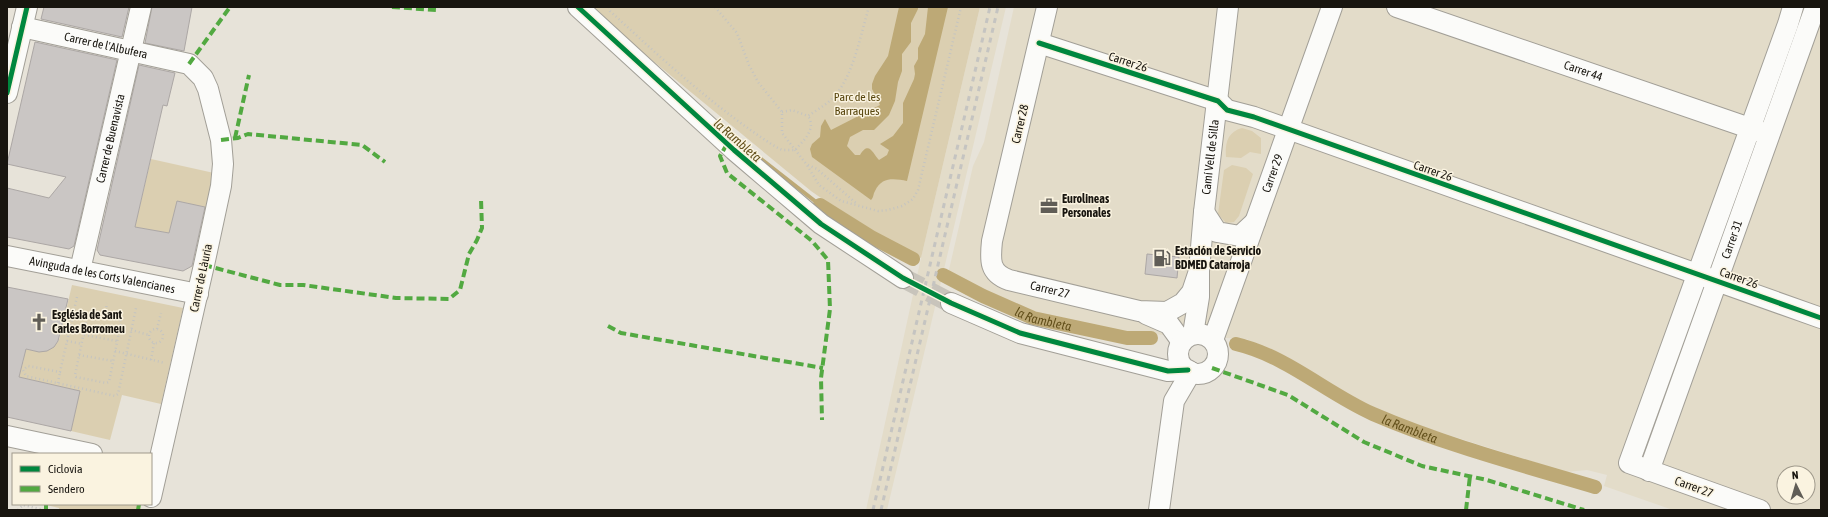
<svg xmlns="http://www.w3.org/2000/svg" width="1828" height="517" font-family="'Asap Condensed',sans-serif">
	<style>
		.built { fill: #e3dcc9; fill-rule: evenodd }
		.green { fill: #dbcfb1 }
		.water { fill: #bda976 }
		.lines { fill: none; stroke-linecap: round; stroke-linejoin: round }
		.stream { stroke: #bda976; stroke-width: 4 }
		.canal { stroke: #bda976; stroke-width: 14 }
		.building { fill: #cac6c4; stroke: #aca7a5 }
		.minor-tunnel { stroke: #c8c4bb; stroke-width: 20; stroke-dasharray: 20 10; stroke-linecap: butt }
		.minor-casing { stroke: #a29f97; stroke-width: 22 }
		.path { stroke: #c4c4c1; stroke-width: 2.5; stroke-dasharray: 1 3; stroke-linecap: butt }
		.minor { stroke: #fbfbf9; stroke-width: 20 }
		.rail { stroke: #c5c4c1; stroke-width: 3; stroke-dasharray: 5 5; stroke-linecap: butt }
		.quiet { stroke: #52a941; stroke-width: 4; stroke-dasharray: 8 4; stroke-linecap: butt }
		.cycleway-casing { stroke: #faf3e0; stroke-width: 8 }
		.cycleway { stroke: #00873e; stroke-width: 5 }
		.labels { text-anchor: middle; stroke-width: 3; stroke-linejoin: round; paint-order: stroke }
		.street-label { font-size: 12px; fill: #18150f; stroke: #faf3e0 }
		.park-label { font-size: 12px; fill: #57450d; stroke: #faf3e0 }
		.poi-label { font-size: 12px; font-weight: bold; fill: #18150f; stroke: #faf3e0; text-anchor: start }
		.water-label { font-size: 13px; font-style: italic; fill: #63501b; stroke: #faf3e0 }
	</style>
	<rect width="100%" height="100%" fill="#e7e3d9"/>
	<path class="built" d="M980,7H1006L887,510H866L921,258Z
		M1014,7H1821V510H1673L1604,486L1607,475L1587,470L1566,472L1398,419L1371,407L1270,349L1246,339L1128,333L1049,316L1029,310L997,295L983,292L948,274L973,166L984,142ZM1784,473H1808V497H1784Z"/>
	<path class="green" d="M591,7H980L921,258L854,221L811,191L619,33Z
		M1242,128L1252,131L1261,138V154L1250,152L1241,158L1226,157C1225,144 1227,132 1242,128Z
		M151,159L214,173L207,208L177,201L169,233L135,227Z
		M1232,165L1246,168L1253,174L1239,216L1234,222L1226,223L1218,214L1224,170Z
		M72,285L183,308L161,404L122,395L110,440L71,431L79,391L19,377L24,359L7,355L19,348C35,351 50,356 59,340Z
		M42,504H141L140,510H59V508Z"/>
	<path class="water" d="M899,7H918V9L911,23V42L902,54V71L898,82L895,101L889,115L874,130H863L850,137L847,146L855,155H860C869,140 873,154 879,160L887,155L889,150L880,144L893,136L903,123V103L914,79L915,74L914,66L918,59V48L925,34L928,7H948L907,181C895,179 882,176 875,191C873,194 874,197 871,200L812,157L810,149L812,144L820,137L821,126L825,119L831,130L880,105L872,89V84L875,76L888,56Z"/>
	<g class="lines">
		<path class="stream" d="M743,145L820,205"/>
		<g class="canal">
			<path d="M820,205L871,237L913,259"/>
			<path id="s1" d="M943,275L983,296L1033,318L1127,338H1151"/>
			<path id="s2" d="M1236,344C1287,356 1326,393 1373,414C1445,445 1521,465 1595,487"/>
		</g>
	</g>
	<path class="building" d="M44,7H129L122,37L41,19Z
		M152,7H192L184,51L145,43Z
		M35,42L117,60L74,246L69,249L7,237V188L49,198L66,177L7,164Z
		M139,65L175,73L167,106L163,105L135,227L169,233L177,201L205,207L192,266L183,271L100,255L97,250Z
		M1147,254L1179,257L1177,278L1145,274Z
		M7,287L68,299L58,341L54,347L47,351L39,352L26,349L19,377L80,391L71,431L7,417Z"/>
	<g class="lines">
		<path class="minor-tunnel" d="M903,278L951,303"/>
		<g class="minor-casing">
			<g id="minor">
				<path d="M578,7L734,150L821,224L903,278"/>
				<path id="s3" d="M1047,7L992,241C990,260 989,273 1009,280L1139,311L1167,312L1183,303L1192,292L1199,271"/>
				<path id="s4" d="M1397,7L1764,133"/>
				<path id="s5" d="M22,27L189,64L203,78L208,89L221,140L223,164L221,186L204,265L151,497"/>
				<path d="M1039,43L1218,101L1227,110L1254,117L1821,318"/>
				<path d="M7,93L27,7"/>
				<path d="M1204,212L1217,232L1240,236L1255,222"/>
				<path id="s6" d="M7,256L198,294"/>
				<path id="s7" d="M80,270L141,7"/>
				<path d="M951,303L1020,333L1168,371L1188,370"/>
				<path d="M1146,314L1169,324L1182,342"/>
				<path id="s8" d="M1193,334L1199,297V271L1204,212L1228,7"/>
				<circle cx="1198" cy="354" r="20"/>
				<path id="s9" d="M1213,340L1332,7"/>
				<path d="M7,436L92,454"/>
				<path id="s10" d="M1649,471L1815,8"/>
				<path d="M1159,510L1174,401L1191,372"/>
				<path d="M1760,510L1629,463L1788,24L1793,7"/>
			</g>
		</g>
		<path class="path" d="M609,7L610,11C661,58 717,110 776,147L782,150H795C803,141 817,129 808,116
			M715,7L737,33L749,65L758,82L782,112V133L807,165L819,185L841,201L878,211L888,210L902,206L913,199L918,190L961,7
			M782,112L792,110L808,116C818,109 830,103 837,93C854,72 861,33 869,7
			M808,165L817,169L857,204
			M77,297L60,372L28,366L23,370L26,376L115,396L118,394L136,308
			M91,312L119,317L121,322L109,382L106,383L76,377L75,375L88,313Z
			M105,315L107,303
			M157,329L161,313
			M149 336a7 7 0 1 1 14 0a7 7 0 1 1-14 0Z
			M131,330L149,335
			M84,335L117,341
			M67,341L82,344
			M115,351L165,363
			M79,355L113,361
			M151,360L154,343
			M58,383L60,372
			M18,510L23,505L44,510"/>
		<use href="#minor" class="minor"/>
		<path class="rail" d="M873,510L990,7
			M881,510L998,7"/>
		<path class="quiet" d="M392,7L436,10V7
			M189,64L230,7
			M235,138L249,75
			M221,140L238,138L248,134L362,145L385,162
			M727,144L720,156L727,173L812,241L828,260L830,309L821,378L822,420
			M204,265L280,285H303L396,298L449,299L460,290L469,254L477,240L482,228L481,199
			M608,326L621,333L823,368
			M1212,368L1288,395L1364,442L1422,466L1487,480L1584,510
			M46,510V504
			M138,510L139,504
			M1466,510L1470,476"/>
		<g class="cycleway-casing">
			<path id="cycleway" d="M578,7L734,150L821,224L903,278L951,303L1020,333L1168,371L1188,370
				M1039,43L1218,101L1227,110L1254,117L1821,318
				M7,93L27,7"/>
		</g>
		<use href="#cycleway" class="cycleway"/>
	</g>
	<defs>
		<g id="office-bare" transform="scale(1.38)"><path d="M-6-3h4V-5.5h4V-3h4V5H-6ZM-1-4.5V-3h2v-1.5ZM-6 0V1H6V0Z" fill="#605d56" stroke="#faf3e0" stroke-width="2.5" paint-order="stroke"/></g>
		<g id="fuel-bare" transform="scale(1.38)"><path d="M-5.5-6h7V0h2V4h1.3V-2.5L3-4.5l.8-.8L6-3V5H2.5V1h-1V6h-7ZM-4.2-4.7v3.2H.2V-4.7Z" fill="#605d56" stroke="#faf3e0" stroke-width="2.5" paint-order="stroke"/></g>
		<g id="church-bare" transform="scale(1.38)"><path d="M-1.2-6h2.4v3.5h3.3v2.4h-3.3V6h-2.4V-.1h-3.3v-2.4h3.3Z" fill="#605d56" stroke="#faf3e0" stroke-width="2.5" paint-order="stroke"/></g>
	</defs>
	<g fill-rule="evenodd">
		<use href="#office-bare" x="1049" y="206"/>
		<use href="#fuel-bare" x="1162" y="258"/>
		<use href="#church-bare" x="39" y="322"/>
	</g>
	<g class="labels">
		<g class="street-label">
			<text dy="4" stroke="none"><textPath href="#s5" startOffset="86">Carrer de l'Albufera</textPath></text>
			<text transform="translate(1128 62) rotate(18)" y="4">Carrer 26</text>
			<text dy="4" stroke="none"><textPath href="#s4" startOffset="197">Carrer 44</textPath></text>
			<text transform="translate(1020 124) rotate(-77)" y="4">Carrer 28</text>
			<text dy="4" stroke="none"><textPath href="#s7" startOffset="135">Carrer de Buenavista</textPath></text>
			<text dy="4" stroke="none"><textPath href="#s8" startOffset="178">Camí Vell de Silla</textPath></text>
			<text transform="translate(1433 171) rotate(19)" y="4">Carrer 26</text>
			<text dy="4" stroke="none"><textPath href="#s9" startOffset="177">Carrer 29</textPath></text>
			<text dy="4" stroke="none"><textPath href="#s10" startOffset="246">Carrer 31</textPath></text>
			<text dy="4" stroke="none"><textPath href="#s6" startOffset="97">Avinguda de les Corts Valencianes</textPath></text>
			<text transform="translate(201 278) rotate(-78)" y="4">Carrer de Làuria</text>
			<text transform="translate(1739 278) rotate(20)" y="4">Carrer 26</text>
			<text dy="4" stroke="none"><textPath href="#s3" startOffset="330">Carrer 27</textPath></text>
			<text transform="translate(1694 487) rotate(20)" y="4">Carrer 27</text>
		</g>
		<g class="park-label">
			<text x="857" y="101">Parc de les<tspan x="857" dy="14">Barraques</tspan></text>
		</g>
		<g class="poi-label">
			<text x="1062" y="203">Eurolineas<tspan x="1062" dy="14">Personales</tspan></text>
			<text x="1175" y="255">Estación de Servicio<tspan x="1175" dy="14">BDMED Catarroja</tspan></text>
			<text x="52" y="319">Església de Sant<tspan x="52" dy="14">Carles Borromeu</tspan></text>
		</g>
		<g class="water-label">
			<text transform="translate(738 140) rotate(41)" y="5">la Rambleta</text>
			<text dy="5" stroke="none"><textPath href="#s1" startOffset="110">la Rambleta</textPath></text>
			<text dy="5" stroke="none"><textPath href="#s2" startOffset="194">la Rambleta</textPath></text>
		</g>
	</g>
	<rect width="1828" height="517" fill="none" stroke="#18150f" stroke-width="16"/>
	<rect x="12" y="453" width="140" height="52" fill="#faf3e0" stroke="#a09a8c"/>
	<rect x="20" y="466" width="20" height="6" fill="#00873e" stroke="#a09a8c"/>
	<text x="48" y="473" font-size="12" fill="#18150f">Ciclovía</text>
	<rect x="20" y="486" width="20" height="6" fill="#52a941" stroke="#a09a8c"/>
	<text x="48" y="493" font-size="12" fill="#18150f">Sendero</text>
	<g transform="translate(1796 485) rotate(355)"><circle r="19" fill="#faf3e0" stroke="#a09a8c"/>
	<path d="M0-3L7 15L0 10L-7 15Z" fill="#605d56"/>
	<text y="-6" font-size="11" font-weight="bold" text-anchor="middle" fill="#18150f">N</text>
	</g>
</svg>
